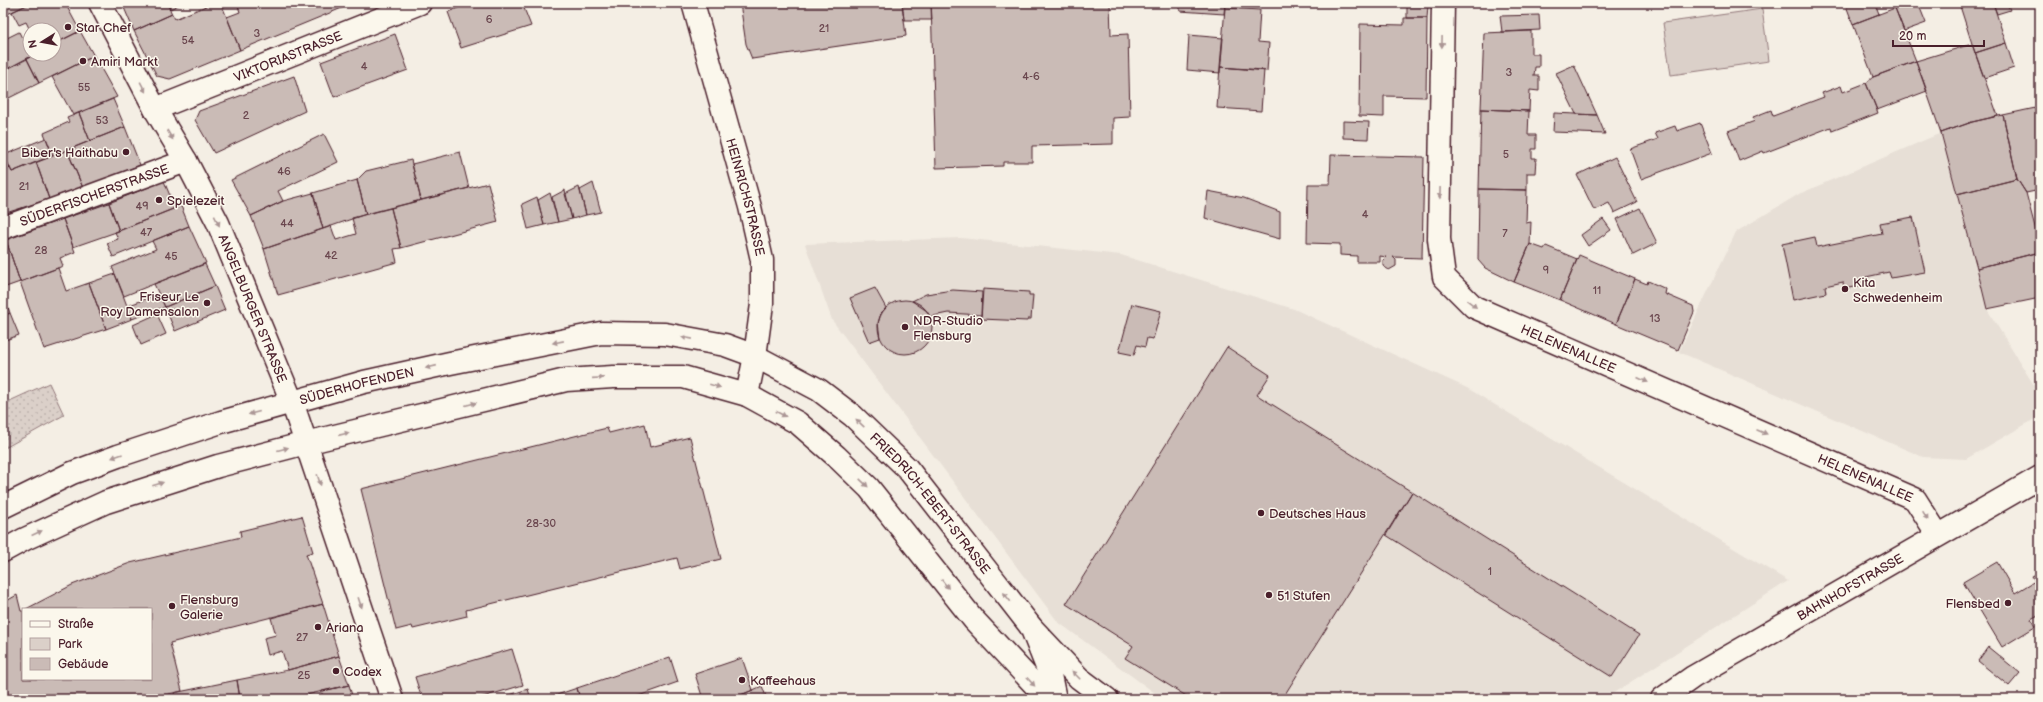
<svg xmlns="http://www.w3.org/2000/svg" width="2043" height="702" font-family="'Balsamiq Sans',sans-serif">
	<style>
		.built { fill: #e7dfd6 }
		.grass { fill: url(#grass-dots); stroke: #92787a }
		.park { fill: #dbd0c9; stroke: #92787a }
		.building { fill: #cabbb6; stroke: #4a1f2b }
		.lines { fill: none; stroke-linecap: round; stroke-linejoin: round }
		.pedestrian-casing { stroke: #4a1f2b; stroke-width: 25 }
		.minor-casing { stroke: #4a1f2b; stroke-width: 25 }
		.tertiary-casing { stroke: #4a1f2b; stroke-width: 25 }
		.secondary-casing { stroke: #4a1f2b; stroke-width: 25 }
		.pedestrian { stroke: #fbf7ec; stroke-width: 22 }
		.minor { stroke: #fbf7ec; stroke-width: 22 }
		.tertiary { stroke: #fbf7ec; stroke-width: 22 }
		.secondary { stroke: #fbf7ec; stroke-width: 22 }
		.oneway { fill: #ab9695 }
		.poi-dot { fill: #4a1f2b; stroke: #fbf7ec; stroke-width: 1.5 }
		.labels { text-anchor: middle; stroke-width: 3; stroke-linejoin: round; paint-order: stroke }
		.number-label { font-size: 11px; fill: #6a464e }
		.poi-label { font-size: 13px; fill: #4a1f2b; stroke: #fbf7ec; text-anchor: start }
		.street-label { font-size: 13px; fill: #4a1f2b; stroke: #fbf7ec }
	</style>
	<defs>
		<pattern id="grass-dots" width="8" height="8" patternUnits="userSpaceOnUse"><rect width="8" height="8" fill="#dbd0c9"/><path d="M2 2h.1M6 6h.1" fill="none" stroke="#bdb2ad" stroke-width="1.8" stroke-linecap="round"/></pattern>
	</defs>
	<rect width="100%" height="100%" fill="#f4eee4"/>
	<filter id="ink" filterUnits="userSpaceOnUse"><feTurbulence type="fractalNoise" baseFrequency=".025" numOctaves="2"/><feDisplacementMap in="SourceGraphic" scale="8" xChannelSelector="R" yChannelSelector="G"/><feConvolveMatrix kernelMatrix="1 2 1 2 8 2 1 2 1" color-interpolation-filters="sRGB"/></filter>
	<g filter="url(#ink)">
		<path class="built" d="M1941,133L1987,309L2040,395V416L1966,459L1923,457L1679,352L1736,232L1799,194Z
			M961,238L1121,255L1294,309L1467,388L1788,581L1604,699H1163L1058,622L832,320L805,244Z"/>
		<path class="grass" d="M49,383L64,415L3,449V404Z"/>
		<path class="park" d="M1762,9L1769,61L1671,75L1663,23Z"/>
		<path class="building" d="M3,3H31L3,16Z
			M31,3H65L80,31L54,44V30H30L26,22L19,25L12,12Z
			M122,3H167L172,14L134,31Z
			M167,3H183L170,9Z
			M213,3H221L240,50L170,79L157,76L134,31L172,14L175,19Z
			M237,3H354L240,50L227,17L240,12Z
			M470,3H522L531,26L461,48L448,12Z
			M740,3H902L906,36L752,59L746,44Z
			M902,3H931L932,20H904Z
			M931,3H1110L1111,35L1128,34L1130,117L1113,118V144L1032,146V162H1003V166L936,168Z
			M1180,3H1225L1224,14L1180,11Z
			M1845,3H1875L1879,14L1853,24Z
			M1893,3H1918L1926,23L1904,31Z
			M1959,3H1993L2006,43L1975,53Z
			M1993,3H2007L2010,10L1997,14Z
			M1407,5L1428,6L1427,18H1407Z
			M1225,8L1260,10L1258,42L1269,43L1267,71L1220,67Z
			M1895,8L1916,61L1873,77L1853,24Z
			M1539,15L1540,30L1502,32L1500,16Z
			M1404,18H1427L1426,97L1384,96V117L1359,116L1360,24L1404,25Z
			M80,31L94,56L39,83L27,59L35,54H54V44Z
			M1531,31V54H1539V67H1535L1534,76H1539V91L1530,90L1529,111L1481,109L1484,33Z
			M19,32L22,38L30,34V54H35L3,71V40Z
			M395,34L408,70L334,97L321,62Z
			M1189,35L1223,38L1220,73L1187,70Z
			M2006,43L2014,68L1984,78L1975,53Z
			M1972,44L1998,116L1972,122L1941,133L1916,61Z
			M94,56L117,97L73,115L52,77Z
			M27,59L39,83L3,101V71Z
			M1916,61L1927,91L1877,110L1866,83L1873,77Z
			M1574,65L1597,115L1576,114L1556,73Z
			M1220,67L1264,70L1261,111L1217,108Z
			M294,76L305,111L214,153L195,120L199,111Z
			M1866,83L1878,113L1832,131L1831,127L1764,153L1763,151L1739,161L1728,131L1755,121L1753,117L1771,110L1773,116L1824,97L1822,93L1841,86L1843,92Z
			M113,99L125,127L90,141L79,113Z
			M2040,107V190L2026,193L2017,179L2003,115Z
			M1481,109L1529,111L1528,135H1536V149H1532V158H1536L1535,173H1527V190L1479,189Z
			M79,113L90,141L53,156L44,133L69,122L67,118Z
			M1554,113L1597,115L1605,134L1553,132Z
			M2003,115L2017,179L1957,194L1941,133L1972,122Z
			M1343,121L1369,122L1368,139L1343,138Z
			M1700,123L1712,153L1641,179L1630,149L1658,139L1655,133L1675,126L1677,131Z
			M125,127L140,165L83,188L67,150Z
			M324,134L338,162L278,191L283,201L251,216L231,180Z
			M46,138L53,156L12,172L4,155Z
			M67,150L83,188L49,199L36,162Z
			M460,152L469,188L421,200L412,164Z
			M3,153L10,168L3,170Z
			M1331,155L1424,157L1422,258L1393,257L1396,260V266L1389,270L1383,266V260L1386,257L1380,256V262H1357V256L1340,255V244L1307,243L1308,184H1330Z
			M1615,157L1637,202L1614,213L1609,203L1594,210L1577,175Z
			M411,160L421,200L366,214L357,180L366,171Z
			M36,162L49,199L3,214V170L10,168L12,172Z
			M2017,179L2026,193L2040,246V252L1977,268L1957,194Z
			M357,180L366,214L323,229L313,193Z
			M164,181L175,208L119,231L109,203Z
			M488,183L498,222L401,248L391,208Z
			M593,183L601,212L586,215L580,190Z
			M579,187L586,215L572,219L565,194Z
			M1479,189L1527,190L1526,223L1531,222L1530,244L1514,282L1485,268L1478,260Z
			M565,190L572,219L558,222L552,197Z
			M1208,191L1244,198L1280,212V239L1205,218Z
			M313,193L323,229L264,249L251,216L283,201Z
			M550,193L558,222L544,225L538,200Z
			M537,197L544,225L528,229L522,204Z
			M109,203L119,231L73,247L63,219Z
			M181,206L189,226L113,257L107,243L118,239L115,232Z
			M391,208L401,248L394,249L397,262L278,295L264,249L331,226L336,240L356,234L352,218Z
			M1640,208L1657,243L1633,255L1617,219Z
			M1913,217L1925,272L1891,278L1889,272L1866,277L1868,284L1844,289L1843,282L1825,286L1826,293L1793,300L1782,244L1815,237L1817,247L1882,234L1880,223Z
			M63,219L75,252L60,258L63,266L20,282L6,240Z
			M1603,219L1611,230L1588,246L1581,235Z
			M189,226L206,263L124,296L112,267L156,249L152,241Z
			M6,240L20,282L3,288V241Z
			M1530,244L1544,249L1546,246L1577,259L1560,300L1514,282Z
			M2040,252V298L1987,309L1977,268Z
			M1579,255L1635,279L1616,324L1560,300Z
			M205,264L215,286L165,307L154,284Z
			M58,268L66,291L89,283L106,329L44,349L20,282Z
			M115,274L132,319L106,329L89,283Z
			M1635,279L1647,284L1648,281L1666,289L1665,294L1693,306L1694,312L1678,350L1616,324Z
			M215,286L225,310L175,331L165,307Z
			M875,288L886,308L881,313L878,323L880,338L869,342L850,298Z
			M983,289L1029,292V295H1033L1031,319H1028L1027,321L981,319Z
			M953,290L982,292L981,315L948,313L929,317L927,311L912,301L926,294Z
			M3,293L10,313L3,316Z
			M159,294L165,307L132,319L127,306Z
			M878 327a27 27 0 1 1 54 0a27 27 0 1 1-54 0Z
			M1132,304L1161,311L1153,339L1147,338L1145,347L1137,345L1134,355L1119,352Z
			M10,313L19,335L3,341V316Z
			M157,314L166,334L141,345L133,325Z
			M1227,347L1270,375L1257,395L1412,492L1282,699H1191L1125,658L1133,646L1066,604Z
			M645,424L650,447L690,437L721,559L680,569L677,558L466,610L467,616L413,629L412,626L396,630L361,489L607,428L609,433Z
			M1412,492L1639,635L1612,677L1386,535Z
			M302,516L313,552L306,554L323,604L170,643L182,691L147,699H3V603L17,595L21,611H23V679H151V609H26L72,585L130,563L241,537L240,531Z
			M1997,562L2015,593L2035,581L2032,576L2040,572V614L2031,619L2035,627L2002,647L1963,582Z
			M323,604L339,656L288,670L282,651L268,655L264,638L276,635L271,618Z
			M1988,647L2020,673L2009,686L1978,661Z
			M512,649L523,685L476,699H422L415,677Z
			M339,656L349,685L289,699H240L237,680L288,670Z
			M670,657L678,682L630,699H580L577,688Z
			M742,658L753,690L731,699H703L695,674Z
			M237,680L240,698L175,699L174,693Z
			M349,685L353,699H305L322,695V691Z
			M762,686L767,699H731L753,690Z
			M577,688L580,699H545Z
			M528,689L531,699H497Z"/>
		<g class="lines">
			<g class="pedestrian-casing">
				<path id="pedestrian" d="M306,443L392,699"/>
			</g>
			<g class="minor-casing">
				<g id="minor">
					<path id="s1" d="M100,3L155,109L186,161L218,223L292,402L306,443"/>
					<path id="s2" d="M1443,3L1439,239L1444,277L1474,307L1915,499L1938,535"/>
					<path id="s3" d="M155,109L420,3"/>
					<path id="s4" d="M3,228L186,161"/>
					<path d="M1031,627L1050,675L1055,699"/>
				</g>
			</g>
			<g class="tertiary-casing">
				<g id="tertiary">
					<path id="s5" d="M1662,699L1693,677L2040,477"/>
				</g>
			</g>
			<g class="secondary-casing">
				<g id="secondary">
					<path id="s6" d="M693,3L750,207L762,260V304L755,356L747,395"/>
					<path id="s7" d="M3,507L72,473L118,456L221,422L364,382L450,363L601,333L665,334L725,345L755,356L819,390L853,416L907,468L1031,627L1079,678L1107,699"/>
					<path d="M3,551L25,539L106,502L218,466L306,443L566,380L613,377H683L747,395L798,423L836,456L869,488L974,620L1048,699"/>
				</g>
			</g>
			<use href="#pedestrian" class="pedestrian"/>
			<use href="#minor" class="minor"/>
			<use href="#tertiary" class="tertiary"/>
			<use href="#secondary" class="secondary"/>
		</g>
		<defs><path id="oneway-solid" d="M-6-.8H1V-3.2L6.5 0L1 3.2V.8H-6Z"/></defs>
		<g class="oneway">
			<use href="#oneway-solid" transform="translate(1442 42) rotate(91)"/>
			<use href="#oneway-solid" transform="translate(143 87) rotate(62)"/>
			<use href="#oneway-solid" transform="translate(170 135) rotate(59)"/>
			<use href="#oneway-solid" transform="translate(1440 193) rotate(91)"/>
			<use href="#oneway-solid" transform="translate(217 221) rotate(64)"/>
			<use href="#oneway-solid" transform="translate(1472 304) rotate(38)"/>
			<use href="#oneway-solid" transform="translate(687 338) rotate(-169)"/>
			<use href="#oneway-solid" transform="translate(558 342) rotate(169)"/>
			<use href="#oneway-solid" transform="translate(431 367) rotate(167)"/>
			<use href="#oneway-solid" transform="translate(598 378) rotate(-4)"/>
			<use href="#oneway-solid" transform="translate(1643 380) rotate(24)"/>
			<use href="#oneway-solid" transform="translate(715 386) rotate(16)"/>
			<use href="#oneway-solid" transform="translate(471 404) rotate(-14)"/>
			<use href="#oneway-solid" transform="translate(254 413) rotate(165)"/>
			<use href="#oneway-solid" transform="translate(781 414) rotate(28)"/>
			<use href="#oneway-solid" transform="translate(860 423) rotate(-136)"/>
			<use href="#oneway-solid" transform="translate(1762 432) rotate(23)"/>
			<use href="#oneway-solid" transform="translate(344 434) rotate(-13)"/>
			<use href="#oneway-solid" transform="translate(283 449) rotate(-15)"/>
			<use href="#oneway-solid" transform="translate(117 456) rotate(160)"/>
			<use href="#oneway-solid" transform="translate(319 480) rotate(72)"/>
			<use href="#oneway-solid" transform="translate(864 483) rotate(44)"/>
			<use href="#oneway-solid" transform="translate(158 484) rotate(-17)"/>
			<use href="#oneway-solid" transform="translate(1925 515) rotate(58)"/>
			<use href="#oneway-solid" transform="translate(37 533) rotate(-25)"/>
			<use href="#oneway-solid" transform="translate(945 584) rotate(52)"/>
			<use href="#oneway-solid" transform="translate(1007 597) rotate(-128)"/>
			<use href="#oneway-solid" transform="translate(360 603) rotate(72)"/>
			<use href="#oneway-solid" transform="translate(1076 675) rotate(-135)"/>
			<use href="#oneway-solid" transform="translate(1031 682) rotate(47)"/>
		</g>
	</g>
	<g class="poi-dot">
		<circle cx="68" cy="27" r="4"/>
		<circle cx="83" cy="61" r="4"/>
		<circle cx="126" cy="152" r="4"/>
		<circle cx="159" cy="200" r="4"/>
		<circle cx="1845" cy="289" r="4"/>
		<circle cx="207" cy="303" r="4"/>
		<circle cx="905" cy="327" r="4"/>
		<circle cx="1261" cy="513" r="4"/>
		<circle cx="1269" cy="595" r="4"/>
		<circle cx="2008" cy="603" r="4"/>
		<circle cx="172" cy="606" r="4"/>
		<circle cx="318" cy="627" r="4"/>
		<circle cx="336" cy="671" r="4"/>
		<circle cx="742" cy="680" r="4"/>
	</g>
	<g class="labels">
		<g class="number-label">
			<text x="489" y="23">6</text>
			<text x="824" y="32">21</text>
			<text x="257" y="37">3</text>
			<text x="188" y="44">54</text>
			<text x="364" y="70">4</text>
			<text x="1509" y="76">3</text>
			<text x="1031" y="80">4-6</text>
			<text x="84" y="91">55</text>
			<text x="246" y="119">2</text>
			<text x="102" y="124">53</text>
			<text x="1506" y="158">5</text>
			<text x="284" y="175">46</text>
			<text x="24" y="190">21</text>
			<text x="142" y="210">49</text>
			<text x="1365" y="218">4</text>
			<text x="287" y="227">44</text>
			<text x="146" y="236">47</text>
			<text x="1505" y="237">7</text>
			<text x="41" y="254">28</text>
			<text x="331" y="259">42</text>
			<text x="171" y="260">45</text>
			<text x="1546" y="274">9</text>
			<text x="1597" y="294">11</text>
			<text x="1655" y="322">13</text>
			<text x="541" y="527">28-30</text>
			<text x="1490" y="575">1</text>
			<text x="302" y="641">27</text>
			<text x="304" y="679">25</text>
		</g>
		<g class="poi-label">
			<text x="76" y="32">Star Chef</text>
			<text x="91" y="66">Amiri Markt</text>
			<text x="118" y="157" text-anchor="end">Biber's Haithabu</text>
			<text x="167" y="205">Spielezeit</text>
			<text x="1853" y="287">Kita<tspan x="1853" dy="15">Schwedenheim</tspan></text>
			<text x="199" y="301" text-anchor="end">Friseur Le<tspan x="199" dy="15">Roy Damensalon</tspan></text>
			<text x="913" y="325">NDR-Studio<tspan x="913" dy="15">Flensburg</tspan></text>
			<text x="1269" y="518">Deutsches Haus</text>
			<text x="1277" y="600">51 Stufen</text>
			<text x="180" y="604">Flensburg<tspan x="180" dy="15">Galerie</tspan></text>
			<text x="2000" y="608" text-anchor="end">Flensbed</text>
			<text x="326" y="632">Ariana</text>
			<text x="344" y="676">Codex</text>
			<text x="750" y="685">Kaffeehaus</text>
		</g>
		<g class="street-label">
			<text dy="5" stroke="none"><textPath href="#s3" startOffset="143">VIKTORIASTRASSE</textPath></text>
			<text dy="5" stroke="none"><textPath href="#s4" startOffset="97">SÜDERFISCHERSTRASSE</textPath></text>
			<text dy="5" stroke="none"><textPath href="#s6" startOffset="201">HEINRICHSTRASSE</textPath></text>
			<text dy="5" stroke="none"><textPath href="#s1" startOffset="342">ANGELBURGER STRASSE</textPath></text>
			<text dy="5" stroke="none"><textPath href="#s2" startOffset="420">HELENENALLEE</textPath></text>
			<text dy="5" stroke="none"><textPath href="#s7" startOffset="375">SÜDERHOFENDEN</textPath></text>
			<text dy="5" stroke="none"><textPath href="#s2" startOffset="744">HELENENALLEE</textPath></text>
			<text dy="5" stroke="none"><textPath href="#s7" startOffset="1014">FRIEDRICH-EBERT-STRASSE</textPath></text>
			<text dy="5" stroke="none"><textPath href="#s5" startOffset="219">BAHNHOFSTRASSE</textPath></text>
		</g>
	</g>
	<rect width="2043" height="702" fill="none" stroke="#fbf7ec" stroke-width="16"/>
	<rect x="8" y="8" width="2027" height="686" fill="none" stroke="#4a1f2b" stroke-width="1.5" filter="url(#ink)"/>
	<rect x="22" y="608" width="130" height="72" fill="#fbf7ec" stroke="#b4a19f"/>
	<rect x="30" y="621" width="20" height="6" fill="#fbf7ec" stroke="#b4a19f"/>
	<text x="58" y="628" font-size="12" fill="#4a1f2b">Straße</text>
	<rect x="30" y="638" width="20" height="12" fill="#dbd0c9" stroke="#b4a19f"/>
	<text x="58" y="648" font-size="12" fill="#4a1f2b">Park</text>
	<rect x="30" y="658" width="20" height="12" fill="#cabbb6" stroke="#b4a19f"/>
	<text x="58" y="668" font-size="12" fill="#4a1f2b">Gebäude</text>
	<g transform="translate(42 42) rotate(259)"><circle r="19" fill="#fbf7ec" stroke="#b4a19f"/>
	<path d="M0-3L7 15L0 10L-7 15Z" fill="#4a1f2b"/>
	<text y="-6" font-size="11" font-weight="bold" text-anchor="middle" fill="#4a1f2b">N</text>
	</g>
	<path d="M1893 40v6h91v-6" fill="none" stroke="#4a1f2b" stroke-width="2"/>
	<text x="1899" y="40" font-size="12" fill="#4a1f2b" stroke="#fbf7ec" stroke-width="3" paint-order="stroke">20 m</text>
</svg>
